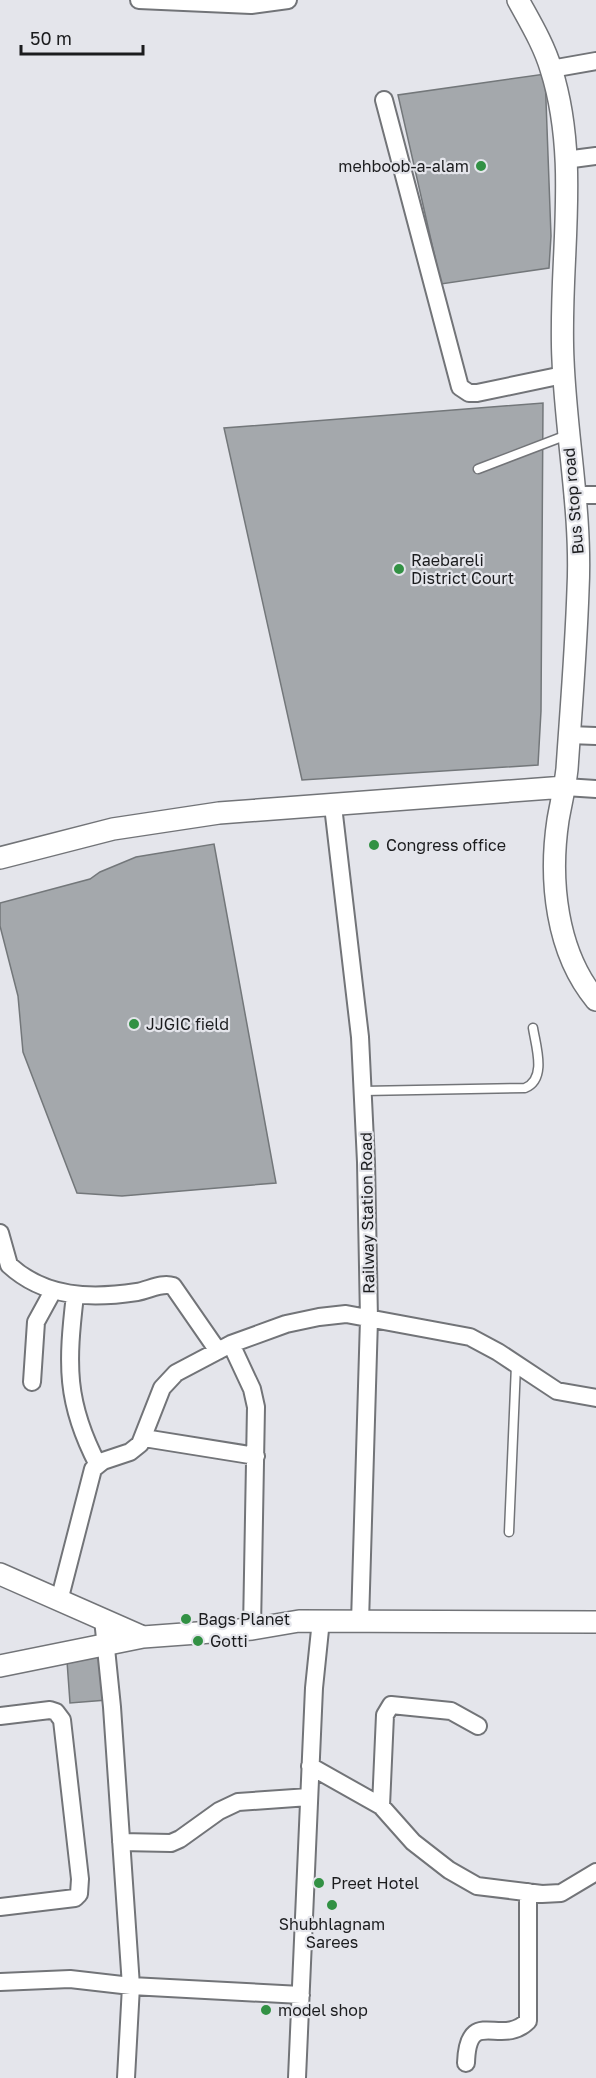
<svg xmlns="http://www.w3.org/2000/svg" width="596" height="2078" font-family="'Golos Text',sans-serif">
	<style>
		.building { fill: #a4a8ac; stroke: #73777a; stroke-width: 1.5 }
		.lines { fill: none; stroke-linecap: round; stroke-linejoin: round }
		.service-casing { stroke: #727478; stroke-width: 11 }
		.minor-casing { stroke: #727478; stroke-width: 20 }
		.tertiary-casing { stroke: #727478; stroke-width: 24 }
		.service { stroke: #fff; stroke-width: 8 }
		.minor { stroke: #fff; stroke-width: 16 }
		.tertiary { stroke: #fff; stroke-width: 21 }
		.poi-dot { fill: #329144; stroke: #e4e5eb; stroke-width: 2 }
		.labels { text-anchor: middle; stroke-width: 4.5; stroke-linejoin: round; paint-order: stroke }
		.poi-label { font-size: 16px; fill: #1b1c1e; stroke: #e4e5eb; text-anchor: start }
		.street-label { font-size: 16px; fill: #1b1c1e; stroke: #e4e5eb }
	</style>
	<rect width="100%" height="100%" fill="#e4e5eb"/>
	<path class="building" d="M545,74L551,236L549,268L441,284L398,95Z
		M543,403L541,711L538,765L302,780L224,428Z
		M214,844L276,1183L122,1196L77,1193L23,1052L18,996L0,926V903L90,879L100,872L136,857Z
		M101,1654L107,1700L70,1703L67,1661Z"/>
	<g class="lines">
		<g class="service-casing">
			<path id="service" d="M478,469L567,435
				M363,1091L525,1088C547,1079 536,1047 533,1028
				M509,1532L516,1365"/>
		</g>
		<g class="minor-casing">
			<path id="minor" d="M139,0L251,5L288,0
				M551,69L596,61
				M384,100L460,387L469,393H477L563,375
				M565,160L596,156
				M573,495H596
				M569,735L596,736
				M565,787L596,789
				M333,806L360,1037L366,1162L369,1319L360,1622
				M0,1233L9,1265C45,1298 91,1299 137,1292C149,1290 162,1282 173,1286L218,1351
				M75,1295C67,1364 65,1402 98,1465
				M231,1344L252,1389L256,1407L252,1629
				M32,1382L36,1322L53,1291
				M144,1438L256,1456
				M59,1601L93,1469L103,1461L130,1452L140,1444L162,1388L176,1373L231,1344L286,1324L319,1317L346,1314L470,1337L498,1352L557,1391L596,1398
				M103,1619L112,1707L131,1986L126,2078
				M0,1716L50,1710L56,1712L62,1720L80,1879L79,1894L75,1898L0,1907
				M310,1766L381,1806L413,1842L449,1870L477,1886L542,1894L561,1893L596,1872
				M381,1806L385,1715L391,1705L451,1711L478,1726
				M121,1842L171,1843L180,1839L219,1811L238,1802L309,1797
				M0,1982L70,1979L131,1986L301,1995
				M466,2063C468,2005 501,2048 528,2021V1892
				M297,2078L314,1688L321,1620"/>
		</g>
		<g class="tertiary-casing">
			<path id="tertiary" d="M518,0C530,22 544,45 551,69C581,163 558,264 563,360C566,436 582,514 578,590C576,650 571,710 567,769C565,787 561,803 558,820C549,880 556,952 596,1000
				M0,858L113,829L219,813L565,787
				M0,1574L143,1637L252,1629L299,1621L596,1622
				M0,1666L143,1637"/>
		</g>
		<use href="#service" class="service"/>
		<use href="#minor" class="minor"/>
		<use href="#tertiary" class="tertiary"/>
	</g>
	<g class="poi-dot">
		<circle cx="481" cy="166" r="6"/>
		<circle cx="399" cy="569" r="6"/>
		<circle cx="374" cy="845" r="6"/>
		<circle cx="134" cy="1024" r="6"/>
		<circle cx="186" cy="1619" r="6"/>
		<circle cx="198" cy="1641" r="6"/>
		<circle cx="319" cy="1883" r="6"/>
		<circle cx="332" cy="1905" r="6"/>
		<circle cx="266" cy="2010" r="6"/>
	</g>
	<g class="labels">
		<g class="poi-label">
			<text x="469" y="172" text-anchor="end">mehboob-a-alam</text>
			<text x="411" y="566">Raebareli<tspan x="411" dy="18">District Court</tspan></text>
			<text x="386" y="851">Congress office</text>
			<text x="146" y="1030">JJGIC field</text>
			<text x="198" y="1625">Bags Planet</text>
			<text x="210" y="1647">Gotti</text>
			<text x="331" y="1889">Preet Hotel</text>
			<text x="332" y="1930" text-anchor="middle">Shubhlagnam<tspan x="332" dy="18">Sarees</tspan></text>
			<text x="278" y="2016">model shop</text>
		</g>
		<g class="street-label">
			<text transform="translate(573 501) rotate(-95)" y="6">Bus Stop road</text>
			<text transform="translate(367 1213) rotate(-91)" y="6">Railway Station Road</text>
		</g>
	</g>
	<path d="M21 45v9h122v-9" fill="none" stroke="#1b1c1e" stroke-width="3"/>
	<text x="30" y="45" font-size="18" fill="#1b1c1e" stroke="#e4e5eb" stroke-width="4.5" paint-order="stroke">50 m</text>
</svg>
